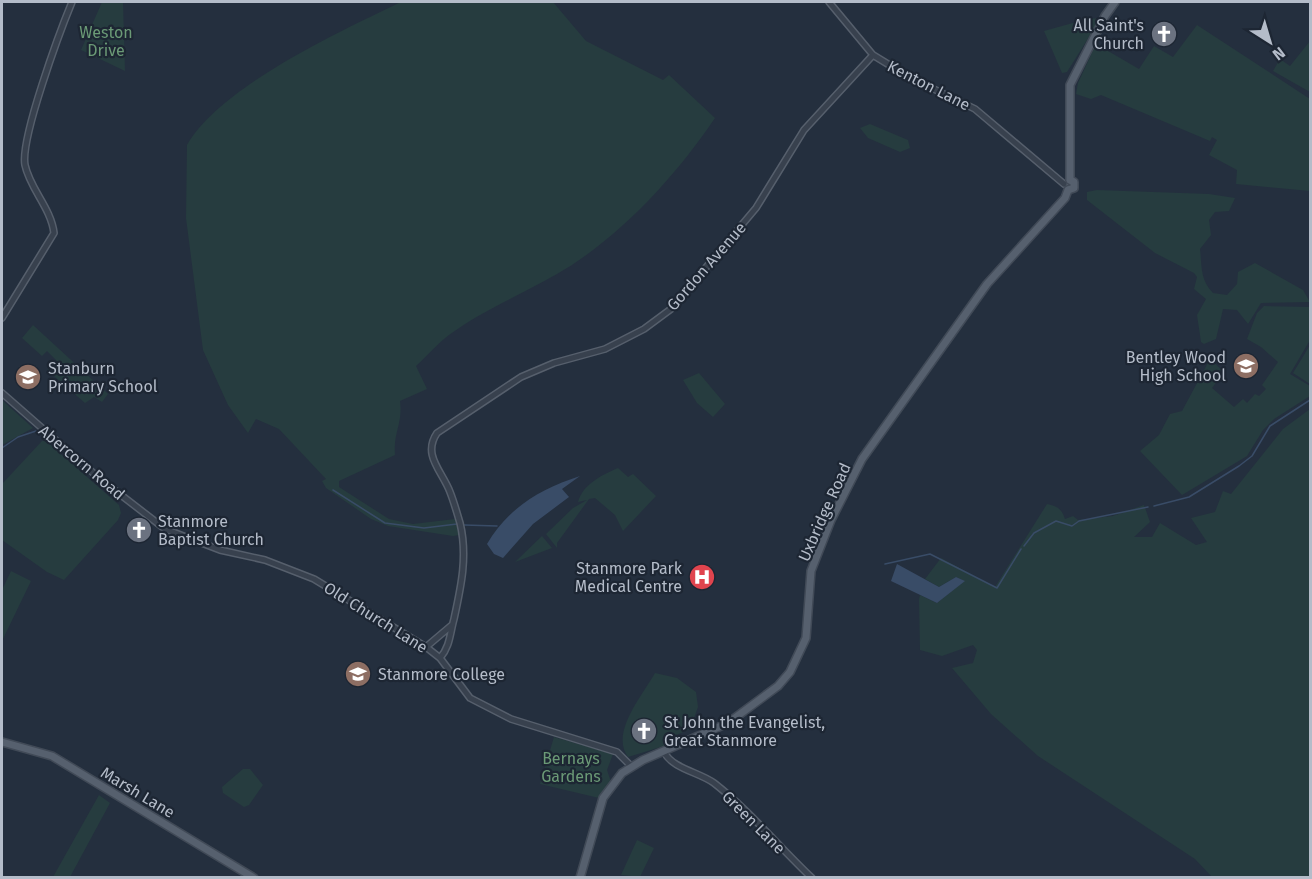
<svg xmlns="http://www.w3.org/2000/svg" width="1312" height="879" font-family="'Fira Sans',sans-serif">
	<style>
		.green { fill: #263c3f }
		.water { fill: #394c67 }
		.lines { fill: none; stroke-linecap: round; stroke-linejoin: round }
		.stream { stroke: #394c67; stroke-width: 1.5 }
		.minor-casing { stroke: #565f6c; stroke-width: 8 }
		.major-casing { stroke: #414a57; stroke-width: 10 }
		.minor { stroke: #38414e; stroke-width: 5 }
		.major { stroke: #56606e; stroke-width: 7 }
		.labels { text-anchor: middle; stroke-width: 4.5; stroke-linejoin: round; paint-order: stroke }
		.poi-label { font-size: 16px; fill: #b4bcc9; stroke: #1d2633; text-anchor: start }
		.park-label { font-size: 16px; fill: #6b9a76; stroke: #1d2633 }
		.street-label { font-size: 16px; fill: #b4bcc9; stroke: #1d2633 }
	</style>
	<rect width="100%" height="100%" fill="#242f3e"/>
	<path class="green" d="M102,2H123L125,71L81,50Z
		M401,2H553L586,41L663,80L669,75L715,118C677,174 629,227 572,265C533,290 487,307 449,335C437,344 427,356 416,366L427,389L400,401C403,424 393,432 395,455L339,481V487L389,519L413,524L455,519L459,535L453,536L388,526L371,519L326,488L322,481L326,479L279,429L256,419L248,433L228,405L203,350L186,218L187,145C221,86 341,31 401,2Z
		M1101,18L1067,72L1062,73L1044,31L1087,19Z
		M1197,25L1310,99V191L1236,184L1237,170L1209,155L1217,140L1212,137L1210,141L1101,95L1091,99L1076,94L1078,83L1096,44L1139,69L1154,46L1173,57Z
		M1310,41V92L1273,71L1280,59L1290,66Z
		M870,124L908,140L910,148L900,152L868,138L860,128Z
		M1097,190L1209,194L1235,198L1229,211L1215,212L1209,220L1211,235L1200,249C1202,266 1200,280 1213,293L1227,295L1237,284L1238,272L1255,263L1303,290L1310,302L1261,303L1248,324L1237,310L1223,309L1216,339L1204,344L1201,342L1197,315L1206,299L1194,289L1197,277L1194,273L1155,253L1087,200V192Z
		M1264,306L1310,307V340L1290,374L1310,386V396L1274,419L1263,430L1247,456L1182,495L1140,451L1159,435L1170,414L1182,411L1210,359L1224,372L1212,388L1234,407L1243,399L1247,403L1255,394L1259,396L1266,389L1262,385L1278,362L1261,347L1247,339L1257,313Z
		M33,325L108,394L102,402L94,397L85,403L47,370L57,361L47,351L42,356L22,338Z
		M1310,345V384L1293,373Z
		M699,373L725,404L713,417L697,403L683,380Z
		M2,400L33,428L2,445Z
		M1310,409V877H1212L1195,859L1038,756L991,714L952,668L973,663L977,650L973,645L942,656L920,650L919,599L920,595L937,603L964,581L956,577L939,587L925,579L941,558L995,587L1047,504C1057,506 1062,509 1065,519L1073,516L1078,520L1113,516L1144,505L1150,522L1134,537H1152L1160,523L1196,545L1207,542L1191,518L1215,512L1223,491L1231,494L1283,429Z
		M42,441H46L119,505L121,513L118,520L64,580L47,572L2,540V484Z
		M618,468L628,477L633,474L656,496L623,531L615,515L595,498L589,499L557,543V548L546,534L573,508L587,500L578,502C583,484 602,475 618,468Z
		M542,536L552,548L515,562Z
		M11,571L31,581L2,641V590Z
		M655,673L677,678L696,692L698,707L690,729L674,736V743L628,757C610,733 642,696 655,673Z
		M554,737L613,754L607,770L611,782L599,798L540,784Z
		M243,769H250L263,785L249,805L244,807L223,793L222,787Z
		M99,795L110,803L70,877H53Z
		M637,840L654,848L640,877L621,875Z"/>
	<path class="water" d="M580,476L562,489L569,497L533,524L503,558L494,554L487,544C508,508 540,489 580,476Z
		M897,564L939,587L956,577L965,581L937,603L891,581Z"/>
	<g class="lines">
		<path class="stream" d="M2,448L18,437L36,431
			M333,490L385,523L424,528L457,524
			M1154,506L1189,497L1239,466L1252,456L1270,426L1310,400
			M464,525L497,526
			M1024,546L1034,533L1056,521L1072,526L1079,521L1148,507
			M885,564L930,554L997,588L1021,549"/>
		<g class="minor-casing">
			<path id="minor" d="M829,2L873,55L909,77L975,109L1064,184
				M2,318L54,233C51,208 30,189 25,165C20,139 60,31 72,2
				M2,393L99,478L165,529L220,550L265,560L314,579L426,647L440,658L470,698L511,719L617,752L631,766
				M426,647L452,625
				M440,658C450,647 450,633 454,619C461,587 468,556 460,523C457,513 454,502 450,492C442,471 422,455 437,433L521,377L554,363L605,349L644,329L671,309L756,208L804,130L873,55
				M664,752C673,769 699,772 714,783C750,811 779,847 812,878"/>
		</g>
		<g class="major-casing">
			<path id="major" d="M1070,180V85L1105,16L1115,2
				M1068,190L1074,188V182L1070,180
				M2,742L52,756L254,878
				M580,878L603,798L622,773L643,760L728,723L778,686L790,672L806,638L811,571L831,520L862,459L987,284L1065,198L1068,190"/>
		</g>
		<use href="#minor" class="minor"/>
		<use href="#major" class="major"/>
	</g>
	<defs>
		<g id="church-disc" transform="scale(1.35)"><circle r="9.5" fill="#6b7280" stroke="#1d2633"/><path d="M-1.2-6h2.4v3.5h3.3v2.4h-3.3V6h-2.4V-.1h-3.3v-2.4h3.3Z" fill="#fff"/></g>
		<g id="school-disc" transform="scale(1.35)"><circle r="9.5" fill="#8d6e63" stroke="#1d2633"/><path d="M0-5L7-2L0 1L-7-2ZM-4 1L0 2.5L4 1V4Q0 6-4 4Z" fill="#fff"/></g>
		<g id="hospital-disc" transform="scale(1.35)"><circle r="9.5" fill="#e0444e" stroke="#1d2633"/><path d="M-5-5h3v3.5h4V-5h3V5h-3V1.5h-4V5h-3Z" fill="#fff"/></g>
		<g id="university-disc" transform="scale(1.35)"><circle r="9.5" fill="#8d6e63" stroke="#1d2633"/><path d="M0-5L7-2L0 1L-7-2ZM-4 1L0 2.5L4 1V4Q0 6-4 4Z" fill="#fff"/></g>
	</defs>
	<g fill-rule="evenodd">
		<use href="#church-disc" x="1164" y="34"/>
		<use href="#school-disc" x="1246" y="366"/>
		<use href="#school-disc" x="28" y="377"/>
		<use href="#church-disc" x="139" y="530"/>
		<use href="#hospital-disc" x="702" y="577"/>
		<use href="#university-disc" x="358" y="674"/>
		<use href="#church-disc" x="644" y="731"/>
	</g>
	<g class="labels">
		<g class="poi-label">
			<text x="1144" y="31" text-anchor="end">All Saint's<tspan x="1144" dy="18">Church</tspan></text>
			<text x="1226" y="363" text-anchor="end">Bentley Wood<tspan x="1226" dy="18">High School</tspan></text>
			<text x="48" y="374">Stanburn<tspan x="48" dy="18">Primary School</tspan></text>
			<text x="158" y="527">Stanmore<tspan x="158" dy="18">Baptist Church</tspan></text>
			<text x="682" y="574" text-anchor="end">Stanmore Park<tspan x="682" dy="18">Medical Centre</tspan></text>
			<text x="378" y="680">Stanmore College</text>
			<text x="664" y="728">St John the Evangelist,<tspan x="664" dy="18">Great Stanmore</tspan></text>
		</g>
		<g class="park-label">
			<text x="106" y="38">Weston<tspan x="106" dy="18">Drive</tspan></text>
			<text x="571" y="764">Bernays<tspan x="571" dy="18">Gardens</tspan></text>
		</g>
		<g class="street-label">
			<text transform="translate(929 85) rotate(27)" y="6">Kenton Lane</text>
			<text transform="translate(706 266) rotate(-49)" y="6">Gordon Avenue</text>
			<text transform="translate(82 462) rotate(40)" y="6">Abercorn Road</text>
			<text transform="translate(824 512) rotate(-66)" y="6">Uxbridge Road</text>
			<text transform="translate(376 617) rotate(32)" y="6">Old Church Lane</text>
			<text transform="translate(138 792) rotate(31)" y="6">Marsh Lane</text>
			<text transform="translate(754 822) rotate(45)" y="6">Green Lane</text>
		</g>
	</g>
	<rect width="1312" height="879" fill="none" stroke="#b4bcc9" stroke-width="6"/>
	<g transform="translate(1270 42) rotate(143)" stroke="#1d2633" stroke-width="4.5" paint-order="stroke">
	<path d="M0-4.5L10 22L0 15L-10 22Z" fill="#b4bcc9"/>
	<text y="-9" font-size="16" font-weight="bold" text-anchor="middle" fill="#b4bcc9">N</text>
	</g>
</svg>
